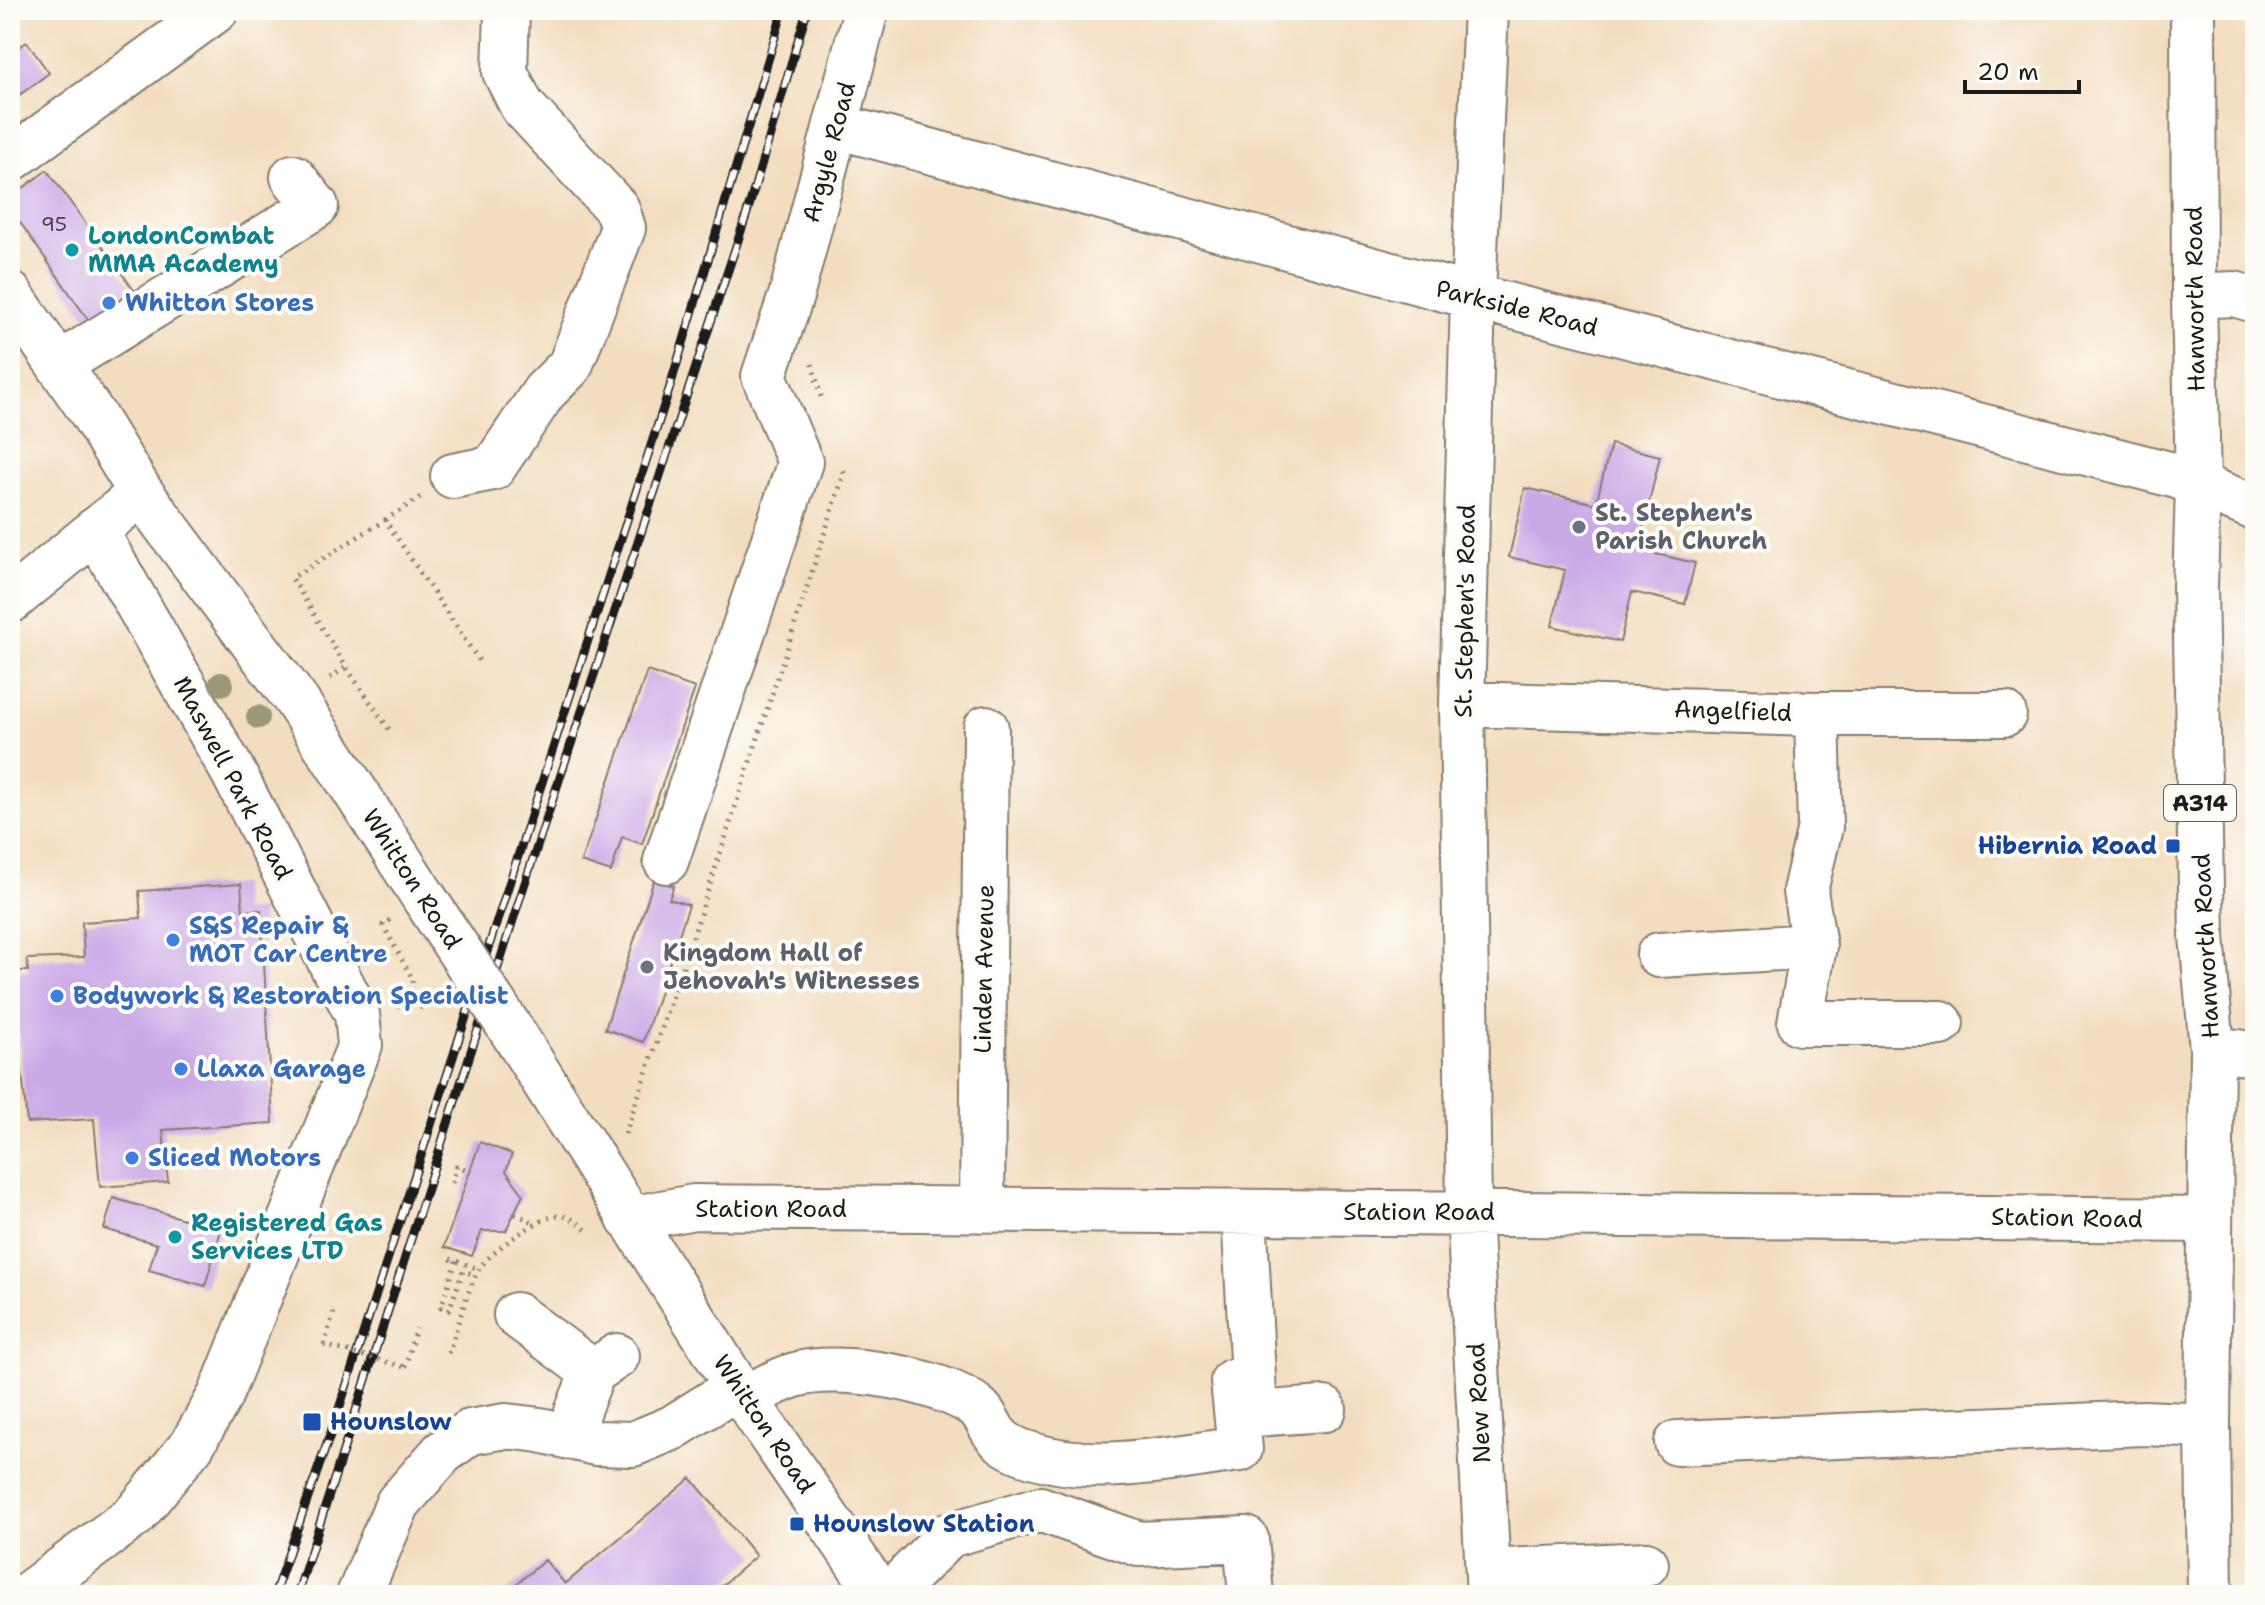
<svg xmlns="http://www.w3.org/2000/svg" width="2265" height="1605" font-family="'Shantell Sans',sans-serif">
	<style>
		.building { fill: #caa9e7 }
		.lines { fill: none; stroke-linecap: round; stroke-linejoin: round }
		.minor-casing { stroke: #887c6e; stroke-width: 48 }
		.major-casing { stroke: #887c6e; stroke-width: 48 }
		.path { stroke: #887c6e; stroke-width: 5; stroke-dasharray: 2 6; stroke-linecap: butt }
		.minor { stroke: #fff; stroke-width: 44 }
		.major { stroke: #fff; stroke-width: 44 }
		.rail-casing { stroke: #1c1c1c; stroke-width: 9 }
		.rail { stroke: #fdfcf7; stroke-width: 6; stroke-dasharray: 18; stroke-linecap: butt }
		.major-bridge-casing { stroke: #887c6e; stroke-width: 48; stroke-linecap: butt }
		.path-bridge { stroke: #887c6e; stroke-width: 5; stroke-dasharray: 2 6; stroke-linecap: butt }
		.major-bridge { stroke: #fff; stroke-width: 44 }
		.tree { fill: #99997a }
		.culture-dot { fill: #0f9aa8; stroke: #fdfcf7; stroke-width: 3 }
		.shop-dot { fill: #3f7fe0; stroke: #fdfcf7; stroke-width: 3 }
		.worship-dot { fill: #6b7280; stroke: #fdfcf7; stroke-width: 3 }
		.transit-dot { fill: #1a4fb4; stroke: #fdfcf7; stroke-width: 3 }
		.labels { text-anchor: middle; stroke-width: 8; stroke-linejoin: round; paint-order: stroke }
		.number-label { font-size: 20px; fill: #483f4f }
		.shield { fill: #fdfcf7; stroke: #605f5e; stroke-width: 2 }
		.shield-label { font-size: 22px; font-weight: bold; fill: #1c1c1c }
		.street-label { font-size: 24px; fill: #1c1c1c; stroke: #fdfcf7 }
		.culture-label { font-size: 24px; font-weight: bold; fill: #0d838f; stroke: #fdfcf7; text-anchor: start }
		.shop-label { font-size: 24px; font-weight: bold; fill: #366cbe; stroke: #fdfcf7; text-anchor: start }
		.worship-label { font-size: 24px; font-weight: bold; fill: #5b616d; stroke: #fdfcf7; text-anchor: start }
		.transit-label { font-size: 24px; font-weight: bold; fill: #164399; stroke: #fdfcf7; text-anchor: start }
	</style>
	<rect width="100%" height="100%" fill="#fdfcf7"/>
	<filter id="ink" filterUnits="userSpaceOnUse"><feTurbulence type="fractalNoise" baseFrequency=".0125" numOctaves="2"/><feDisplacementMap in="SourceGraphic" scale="16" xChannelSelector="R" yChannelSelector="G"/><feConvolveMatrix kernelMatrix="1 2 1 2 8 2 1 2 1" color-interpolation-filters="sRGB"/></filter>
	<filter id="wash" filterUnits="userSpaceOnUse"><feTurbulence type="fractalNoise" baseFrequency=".006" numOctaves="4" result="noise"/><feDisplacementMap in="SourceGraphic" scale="32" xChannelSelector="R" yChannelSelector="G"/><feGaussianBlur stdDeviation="1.8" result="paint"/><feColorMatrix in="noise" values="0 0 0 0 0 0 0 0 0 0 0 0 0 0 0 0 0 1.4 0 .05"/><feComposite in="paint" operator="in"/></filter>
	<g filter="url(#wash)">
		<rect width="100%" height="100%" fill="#f3ddc0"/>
		<g id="blocks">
			<path class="building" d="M27,42L49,73L10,102V53Z
				M47,170L141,300L96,331L10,208V198Z
				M1611,444L1660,456L1638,550L1695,563L1685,604L1632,592L1620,642L1552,626L1565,570L1509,557L1525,488L1596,504Z
				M647,671L695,688L642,844L622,837L611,872L581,862Z
				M654,880L674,886L669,899L689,905L643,1042L605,1029Z
				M241,884L243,911L261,910L273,1123L163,1130L168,1182L100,1187L94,1119L27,1123L17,1019H10V971H28L27,959L84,957L82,922L141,918L139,891Z
				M480,1142L512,1154L506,1171L523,1194L506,1231H482L472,1256L444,1247Z
				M113,1198L221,1230L205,1286L149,1270L157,1244L104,1229Z
				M691,1478L756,1556L711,1595H503L545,1560L565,1584Z"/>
		</g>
	</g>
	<g filter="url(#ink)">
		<use href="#blocks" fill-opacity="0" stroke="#887c6e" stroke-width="2"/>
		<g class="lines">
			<g class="minor-casing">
				<path id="minor" d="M1486,10L1473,296L1462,704L1469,1212L1489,1595
					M836,126L1448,290L2177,476L2255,508
					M10,160L216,10
					M2194,296L2234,294L2255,300
					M60,364L316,206L293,177
					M453,476L493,468L544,392L570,366L623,228L617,209L522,106L505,72L507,10
					M10,601L141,493
					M1462,704L1817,714L1820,827L1805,891L1814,946L1800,1023H1941
					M1817,714H2004
					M666,861L800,462L764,376L792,293L866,10
					M1659,955L1814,946
					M2212,1049L2255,1054
					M982,1210L986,728
					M1244,1213L1255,1414L1324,1409
					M629,1219L694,1207C1199,1212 1704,1214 2210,1220
					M516,1315L593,1372
					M745,1398C761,1390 778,1380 795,1375C838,1362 941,1379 977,1407C985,1413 988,1423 994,1432C1002,1444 1015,1450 1029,1454C1096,1476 1172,1458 1240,1449L1233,1381
					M573,1436L577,1412L593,1372L617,1356
					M1677,1443L2144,1423L2208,1426
					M1488,1572L1646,1564
					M27,1595L135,1515L192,1445L220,1396L360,1045L357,1014L232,770L95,530
					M359,1595L398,1503L442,1453L470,1432L506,1426L540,1430L596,1443L633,1444L672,1428L737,1387
					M889,1595L949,1535L1040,1509L1139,1544L1246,1539L1251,1595"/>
			</g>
			<g class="major-casing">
				<path id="major" d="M2193,10L2194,296L2198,486L2195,587L2202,936L2212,1049L2208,1426L2210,1595
					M10,294L92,413L141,493L298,703L425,899
					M512,1031L737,1387L880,1595"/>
			</g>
			<path class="path" d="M812,364L822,400
				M385,520L421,497
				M330,678L346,667
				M389,729L346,667L292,578L385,520L482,665
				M390,920L383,925L413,980L412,1004
				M397,1006L412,1004L427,1010
				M625,1134L684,964L844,474L842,467
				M452,1183L457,1166L470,1171
				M515,1214L536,1223
				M450,1259L479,1269
				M456,1261L441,1307L449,1310L463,1271L476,1275
				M324,1345L335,1308
				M448,1353C458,1327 465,1296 478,1271C486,1254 541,1215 559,1216C571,1216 578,1223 586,1230
				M405,1367L416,1328"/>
			<use href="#minor" class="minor"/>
			<use href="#major" class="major"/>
			<g class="rail-casing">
				<path id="rail" d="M274,1595L337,1415L669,390L783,10
					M297,1595L522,892L747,213L807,10"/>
			</g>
			<use href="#rail" class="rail"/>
			<g class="major-bridge-casing">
				<path id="major-bridge" d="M425,899L512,1031"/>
			</g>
			<path class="path-bridge" d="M324,1345L405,1367"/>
			<use href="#major-bridge" class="major-bridge"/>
		</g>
		<g class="tree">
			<circle cx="221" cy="684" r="12"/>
			<circle cx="258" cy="717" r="12"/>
		</g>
	</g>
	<g class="culture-dot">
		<circle cx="72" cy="250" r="8"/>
		<circle cx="175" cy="1237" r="8"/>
	</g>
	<g class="shop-dot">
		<circle cx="109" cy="303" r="8"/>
		<circle cx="173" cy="940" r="8"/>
		<circle cx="57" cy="996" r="8"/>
		<circle cx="181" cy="1069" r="8"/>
		<circle cx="132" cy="1158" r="8"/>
	</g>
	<g class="worship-dot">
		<circle cx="1579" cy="527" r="8"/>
		<circle cx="647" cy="967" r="8"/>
	</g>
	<g class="transit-dot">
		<rect x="2165" y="838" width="16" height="16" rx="4"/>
		<rect x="302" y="1412" width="20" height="20" rx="4"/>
		<rect x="789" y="1516" width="16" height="16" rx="4"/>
	</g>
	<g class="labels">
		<g class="number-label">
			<text x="54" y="231">95</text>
		</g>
		<rect class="shield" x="2164" y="785" width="72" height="36" rx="6"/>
		<g class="shield-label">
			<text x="2200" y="811">A314</text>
		</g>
		<g class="street-label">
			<text transform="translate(829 152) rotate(-75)" y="8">Argyle Road</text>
			<text transform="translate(2195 299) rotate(-91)" y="8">Hanworth Road</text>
			<text transform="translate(1517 308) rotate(14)" y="8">Parkside Road</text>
			<text transform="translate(1465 611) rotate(-89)" y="8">St. Stephen's Road</text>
			<text transform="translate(1733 711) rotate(2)" y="8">Angelfield</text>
			<text transform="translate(233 778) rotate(62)" y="8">Maswell Park Road</text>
			<text transform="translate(412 879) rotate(57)" y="8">Whitton Road</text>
			<text transform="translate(2206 946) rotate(-93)" y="8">Hanworth Road</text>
			<text transform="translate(984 969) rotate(-89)" y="8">Linden Avenue</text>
			<text x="771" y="1217">Station Road</text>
			<text x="1419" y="1220">Station Road</text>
			<text transform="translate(2067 1218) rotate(1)" y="8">Station Road</text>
			<text transform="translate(1479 1403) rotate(-93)" y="8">New Road</text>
			<text transform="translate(764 1424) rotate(56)" y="8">Whitton Road</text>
		</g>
		<g class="culture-label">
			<text x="88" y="244">LondonCombat<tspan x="88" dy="28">MMA Academy</tspan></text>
			<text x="191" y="1231">Registered Gas<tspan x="191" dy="28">Services LTD</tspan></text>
		</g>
		<g class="shop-label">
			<text x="125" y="311">Whitton Stores</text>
			<text x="189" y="934">S&amp;S Repair &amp;<tspan x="189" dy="28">MOT Car Centre</tspan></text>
			<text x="73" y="1004">Bodywork &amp; Restoration Specialist</text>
			<text x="197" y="1077">Llaxa Garage</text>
			<text x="148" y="1166">Sliced Motors</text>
		</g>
		<g class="worship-label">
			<text x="1595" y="521">St. Stephen's<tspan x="1595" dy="28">Parish Church</tspan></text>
			<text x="663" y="961">Kingdom Hall of<tspan x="663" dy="28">Jehovah's Witnesses</tspan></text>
		</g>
		<g class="transit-label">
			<text x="2157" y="854" text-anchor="end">Hibernia Road</text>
			<text x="330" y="1430">Hounslow</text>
			<text x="813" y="1532">Hounslow Station</text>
		</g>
	</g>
	<rect width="2265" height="1605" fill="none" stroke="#fdfcf7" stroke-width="40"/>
	<path d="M1965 80v12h114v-12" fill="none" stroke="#1c1c1c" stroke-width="4"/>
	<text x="1977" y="80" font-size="24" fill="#1c1c1c" stroke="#fdfcf7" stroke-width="6" paint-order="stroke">20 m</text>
</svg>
